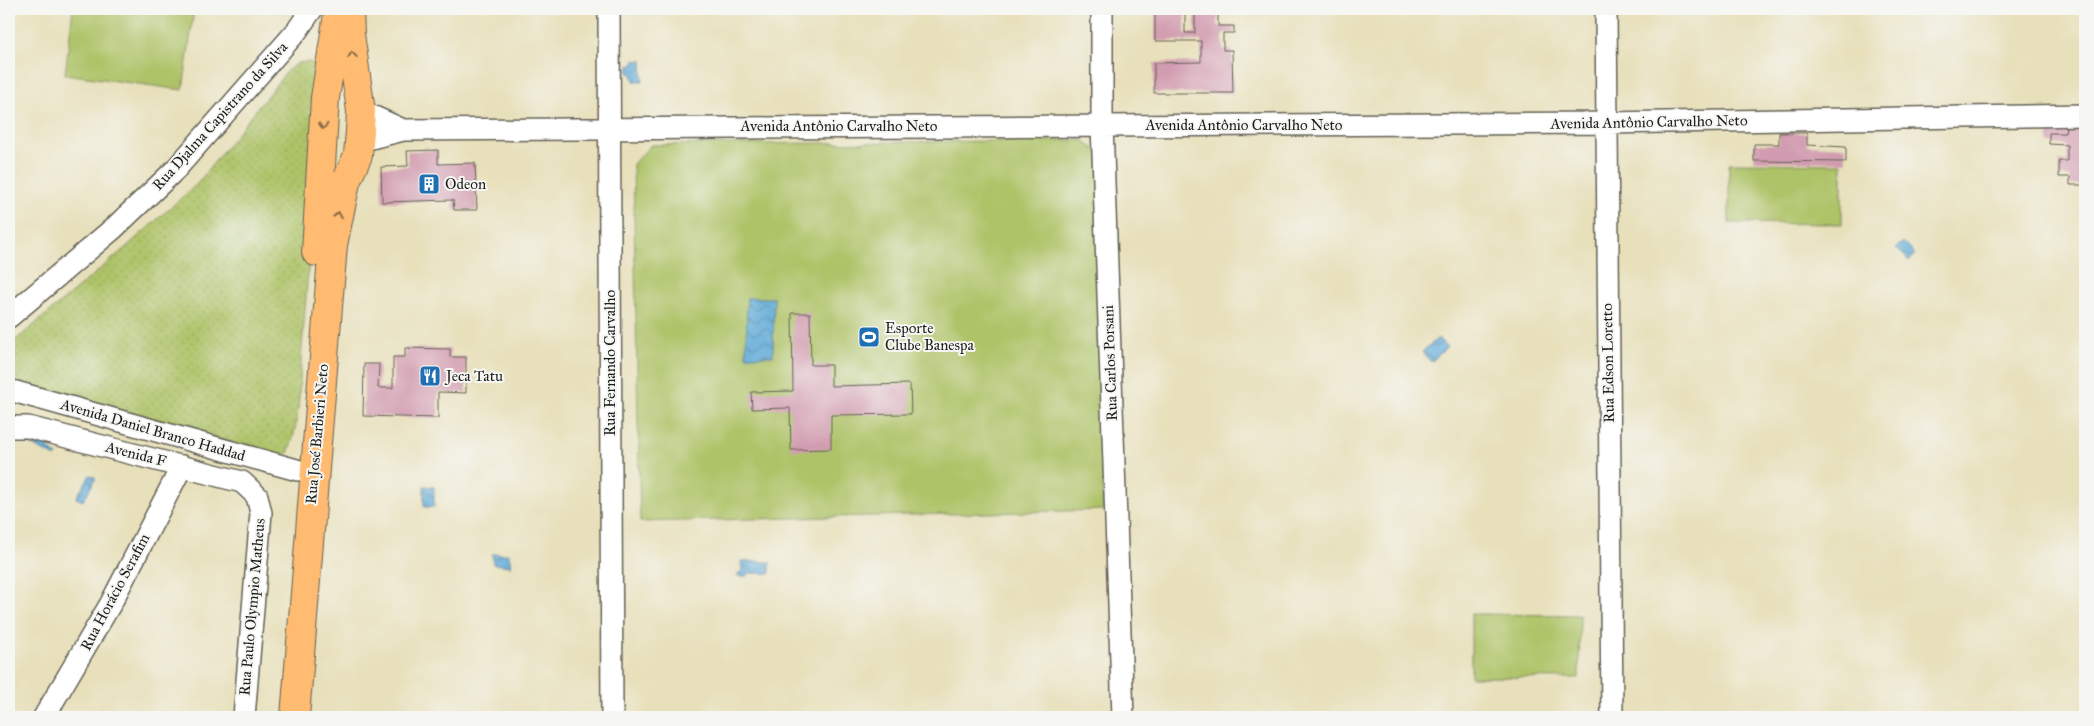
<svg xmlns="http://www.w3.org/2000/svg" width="2094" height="726" font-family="'IM FELL Great Primer',serif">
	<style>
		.grass { fill: url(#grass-dots); stroke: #657042 }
		.park { fill: #aec368; stroke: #657042 }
		.water { fill: url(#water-waves); stroke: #3d637a }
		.building { fill: #d29cb0 }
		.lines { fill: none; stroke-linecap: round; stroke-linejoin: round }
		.minor-casing { stroke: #636154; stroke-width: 24 }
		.major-casing { stroke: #636154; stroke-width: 30 }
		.minor { stroke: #fff; stroke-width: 21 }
		.major { stroke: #febb71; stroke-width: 28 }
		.oneway { stroke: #8d6c46 }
		.labels { text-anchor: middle; stroke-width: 4; stroke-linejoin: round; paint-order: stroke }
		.street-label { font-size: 15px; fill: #1c1c1c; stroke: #f6f6f2 }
		.poi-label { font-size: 15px; fill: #1c1c1c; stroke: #f6f6f2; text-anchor: start }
	</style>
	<defs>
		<pattern id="grass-dots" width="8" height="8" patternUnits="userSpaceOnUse" patternTransform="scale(1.25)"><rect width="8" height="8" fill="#aec368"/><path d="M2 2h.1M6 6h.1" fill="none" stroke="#95a75a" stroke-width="1.8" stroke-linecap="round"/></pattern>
		<pattern id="water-waves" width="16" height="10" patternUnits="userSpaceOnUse" patternTransform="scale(1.25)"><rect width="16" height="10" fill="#5eaad7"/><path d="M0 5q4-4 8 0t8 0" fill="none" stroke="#4d8aae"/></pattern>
	</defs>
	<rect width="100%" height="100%" fill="#f6f6f2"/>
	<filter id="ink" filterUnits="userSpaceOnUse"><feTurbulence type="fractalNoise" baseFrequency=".02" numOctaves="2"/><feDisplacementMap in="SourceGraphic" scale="10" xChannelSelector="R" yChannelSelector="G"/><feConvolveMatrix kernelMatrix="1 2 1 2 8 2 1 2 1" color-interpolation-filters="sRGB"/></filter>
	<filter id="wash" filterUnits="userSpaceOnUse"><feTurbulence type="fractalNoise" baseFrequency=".0096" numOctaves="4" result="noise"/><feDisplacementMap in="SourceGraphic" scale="20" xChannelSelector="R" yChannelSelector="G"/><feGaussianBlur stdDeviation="1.12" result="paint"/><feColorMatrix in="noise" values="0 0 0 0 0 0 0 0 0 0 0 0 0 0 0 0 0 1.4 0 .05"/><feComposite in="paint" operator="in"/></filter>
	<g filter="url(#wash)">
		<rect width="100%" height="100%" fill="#e8e0bb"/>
		<path class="grass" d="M309,62L320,66C315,160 310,254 302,347C299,381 301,421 288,453L278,455L9,381V346L124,249L197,184L287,71L298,63Z"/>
		<path class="park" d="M73,9L194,10L183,90L65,74Z
			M1083,140L1099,153L1103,510L640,522L633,164L651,145Z
			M1729,163L1842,164V224L1729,223Z
			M1471,614L1580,615L1579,678L1471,677Z"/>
		<path class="water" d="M642,60L643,81H634L632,74L628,73L629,65L632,66L634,61Z
			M1903,242L1915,254L1909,261L1896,248Z
			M747,298H774L773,356H746Z
			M1438,338L1447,347L1431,362L1422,352Z
			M32,435L49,445L48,449L57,455L56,457L28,443Z
			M90,475L96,478L83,501L76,498Z
			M424,486L434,487V507H424Z
			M492,554H509L511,566L493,564Z
			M741,561L770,562V574L747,573V576H738V573L742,572Z"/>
		<g id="blocks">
			<path class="building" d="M1155,13H1185V33H1195V13H1218V26H1234V33H1223V50H1232L1233,93H1154V63L1201,62V41H1155Z
				M2066,126H2085V185H2070V177H2059V161H2067V145L2049,144V133H2065Z
				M1779,133H1807V145L1846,147V162L1754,161V144H1779Z
				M438,150V164L475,163L477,210H454L453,200L382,202L381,167L408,166L407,151Z
				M792,313H810L811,365H831V386L910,384L911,414L831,415V449L791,450L790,408L752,409L751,392L793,391Z
				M405,348L450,349V357H466V393L438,392V418L363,416L364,364H379L378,388H393V357H405Z"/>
		</g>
	</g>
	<g filter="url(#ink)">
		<use href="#blocks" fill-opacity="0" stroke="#636154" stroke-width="1"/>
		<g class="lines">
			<g class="minor-casing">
				<path id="minor" d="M609,9L612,717
					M1102,9V125L1123,717
					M1606,9L1612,717
					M361,111L403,130
					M359,141L403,130L1606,123L2085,115
					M9,317L114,228L175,170L296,32L312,9
					M9,390L297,470
					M9,427H28L242,482L257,496L261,513L244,717
					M44,717L111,603L182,466"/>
			</g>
			<g class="major-casing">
				<path id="major" d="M316,252L325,98L338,14
					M295,717L333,245L346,182L358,155L360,131L361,111L350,34L349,9"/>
			</g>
			<use href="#minor" class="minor"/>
			<use href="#major" class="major"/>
		</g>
		<defs><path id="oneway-chevron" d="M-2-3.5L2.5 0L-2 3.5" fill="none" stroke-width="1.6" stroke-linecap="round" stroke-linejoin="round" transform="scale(1.25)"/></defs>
		<g class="oneway">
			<use href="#oneway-chevron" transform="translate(352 55) rotate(-97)"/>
			<use href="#oneway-chevron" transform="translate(323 126) rotate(94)"/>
			<use href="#oneway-chevron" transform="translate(338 215) rotate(-80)"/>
		</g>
	</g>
	<defs>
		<g id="building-square" transform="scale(1.125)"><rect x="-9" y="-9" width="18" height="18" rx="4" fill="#1f6fb2" stroke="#f6f6f2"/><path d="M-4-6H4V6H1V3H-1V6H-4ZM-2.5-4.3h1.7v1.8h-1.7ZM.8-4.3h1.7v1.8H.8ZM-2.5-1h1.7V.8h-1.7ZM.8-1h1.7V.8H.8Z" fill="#fff"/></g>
		<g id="stadium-square" transform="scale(1.125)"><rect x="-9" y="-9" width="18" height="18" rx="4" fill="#1f6fb2" stroke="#f6f6f2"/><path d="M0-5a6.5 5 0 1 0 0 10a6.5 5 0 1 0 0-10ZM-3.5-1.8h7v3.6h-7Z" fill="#fff"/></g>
		<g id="restaurant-square" transform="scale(1.125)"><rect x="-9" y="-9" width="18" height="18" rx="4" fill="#1f6fb2" stroke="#f6f6f2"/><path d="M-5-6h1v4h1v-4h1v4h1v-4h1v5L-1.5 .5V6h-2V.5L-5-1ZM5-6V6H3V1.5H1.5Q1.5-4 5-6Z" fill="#fff"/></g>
	</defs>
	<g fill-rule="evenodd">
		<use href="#building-square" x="429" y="184"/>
		<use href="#stadium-square" x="869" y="337"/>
		<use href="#restaurant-square" x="430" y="376"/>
	</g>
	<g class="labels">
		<g class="street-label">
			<text transform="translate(220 116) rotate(-48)" y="5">Rua Djalma Capistrano da Silva</text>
			<text transform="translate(1649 122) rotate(-1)" y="5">Avenida Antônio Carvalho Neto</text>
			<text x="1244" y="130">Avenida Antônio Carvalho Neto</text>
			<text x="839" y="131">Avenida Antônio Carvalho Neto</text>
			<text transform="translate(610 363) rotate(-90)" y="5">Rua Fernando Carvalho</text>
			<text transform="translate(1110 363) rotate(-92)" y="5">Rua Carlos Porsani</text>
			<text transform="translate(1608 363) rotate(-91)" y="5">Rua Edson Loretto</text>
			<text transform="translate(153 430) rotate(16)" y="5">Avenida Daniel Branco Haddad</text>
			<text transform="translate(317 434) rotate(-85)" y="5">Rua José Barbieri Neto</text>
			<text transform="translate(136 454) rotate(14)" y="5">Avenida F</text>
			<text transform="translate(115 592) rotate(-62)" y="5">Rua Horácio Serafim</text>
			<text transform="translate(252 607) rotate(-85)" y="5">Rua Paulo Olympio Matheus</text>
		</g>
		<g class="poi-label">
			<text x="445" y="189">Odeon</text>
			<text x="885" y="333">Esporte<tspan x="885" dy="17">Clube Banespa</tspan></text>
			<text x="446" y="381">Jeca Tatu</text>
		</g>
	</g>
	<rect width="2094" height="726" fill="none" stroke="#f6f6f2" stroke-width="30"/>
</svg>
